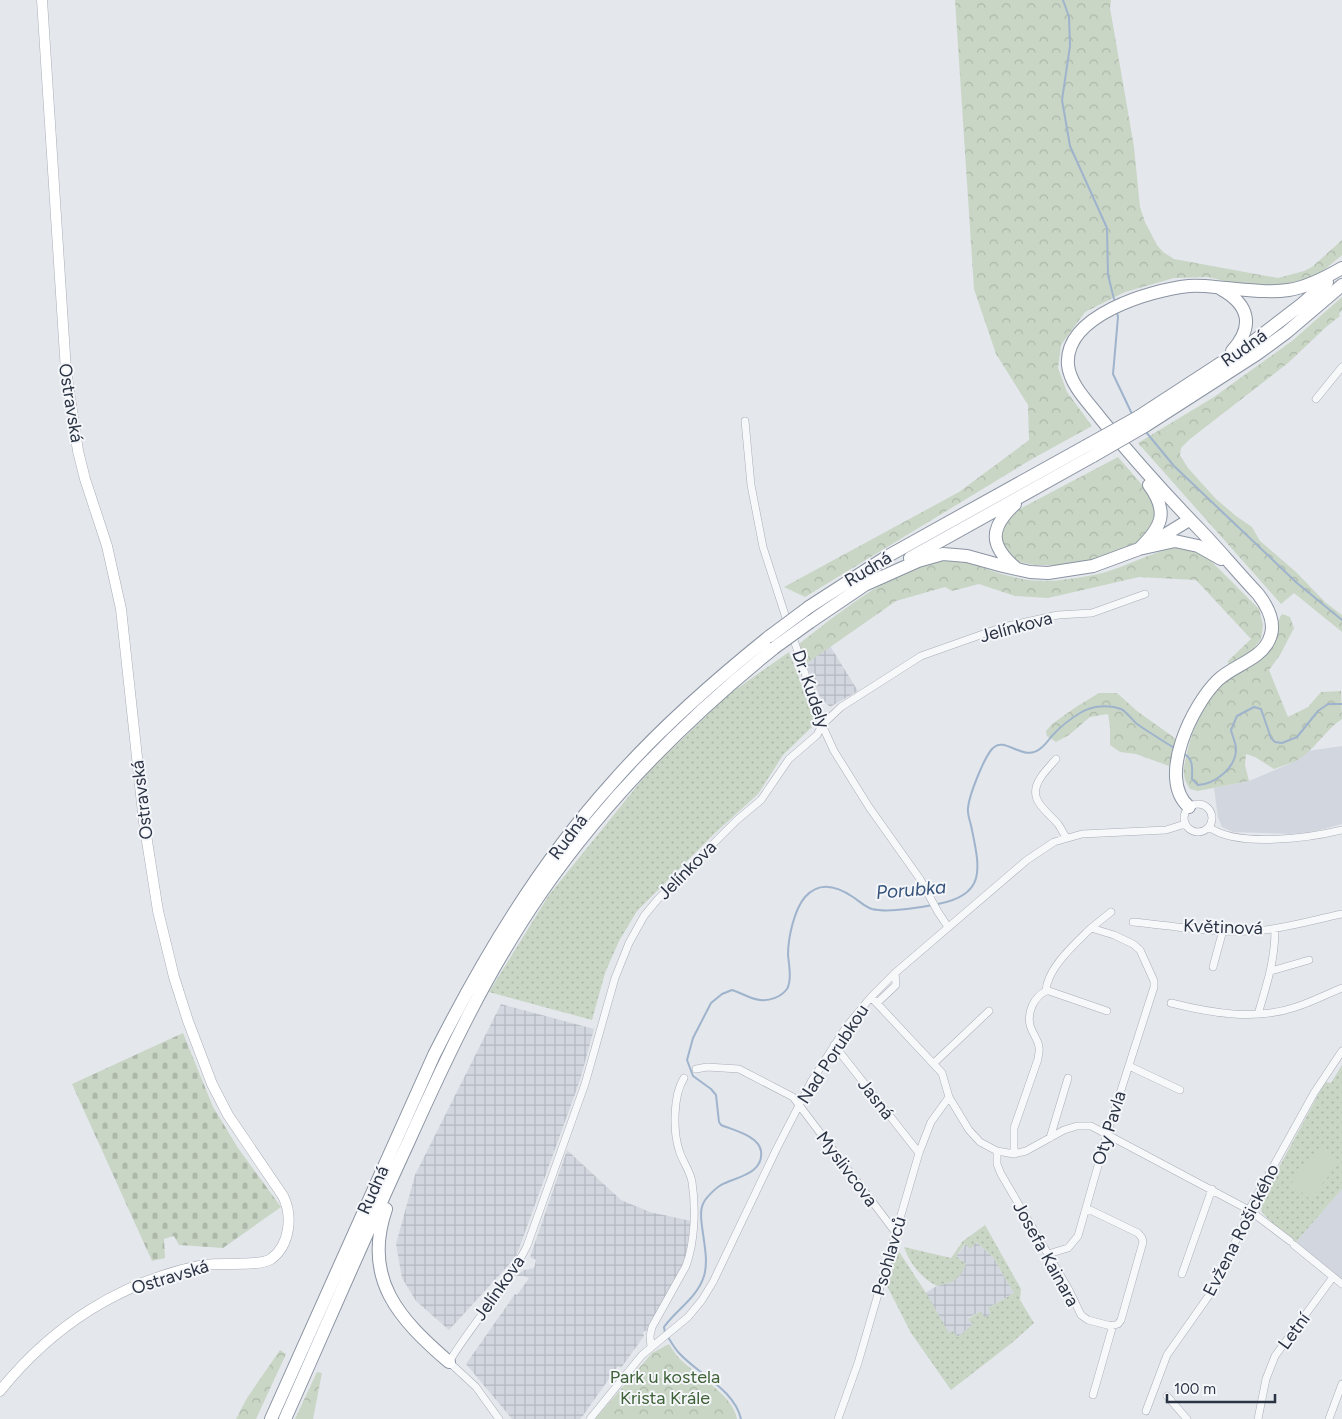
<svg xmlns="http://www.w3.org/2000/svg" width="1342" height="1419" font-family="Figtree,sans-serif">
	<style>
		.built { fill: #d2d6de }
		.industrial { fill: url(#industrial-grid) }
		.grass { fill: url(#grass-dots) }
		.forest { fill: url(#forest-crowns) }
		.cemetery { fill: url(#cemetery-stones) }
		.pitch { fill: #c9d6c5 }
		.lines { fill: none; stroke-linecap: round; stroke-linejoin: round }
		.stream { stroke: #9fb4cc; stroke-width: 2 }
		.street-casing { stroke: #a9aeb7; stroke-width: 8 }
		.secondary-casing { stroke: #a9aeb7; stroke-width: 11 }
		.highway-casing { stroke: #8b94a3; stroke-width: 14 }
		.street { stroke: #f7f8fa; stroke-width: 7 }
		.secondary { stroke: #fff; stroke-width: 10 }
		.highway { stroke: #fff; stroke-width: 12 }
		.highway-bridge-casing { stroke: #8b94a3; stroke-width: 14; stroke-linecap: butt }
		.highway-bridge { stroke: #fff; stroke-width: 12 }
		.labels { text-anchor: middle; stroke-width: 4; stroke-linejoin: round; paint-order: stroke }
		.street-label { font-size: 18px; fill: #2b3445; stroke: #f4f6f9 }
		.park-label { font-size: 18px; fill: #3f6138; stroke: #f4f6f9 }
		.water-label { font-size: 19px; font-style: italic; fill: #34527a; stroke: #f4f6f9 }
	</style>
	<defs>
		<pattern id="industrial-grid" width="8" height="8" patternUnits="userSpaceOnUse" patternTransform="scale(1.25)"><rect width="8" height="8" fill="#d2d6de"/><path d="M0 4h8M4 0v8" fill="none" stroke="#b4b8c0"/></pattern>
		<pattern id="grass-dots" width="8" height="8" patternUnits="userSpaceOnUse" patternTransform="scale(1.25)"><rect width="8" height="8" fill="#c9d6c5"/><path d="M2 2h.1M6 6h.1" fill="none" stroke="#adb8ab" stroke-width="1.8" stroke-linecap="round"/></pattern>
		<pattern id="forest-crowns" width="20" height="18" patternUnits="userSpaceOnUse" patternTransform="scale(1.25)"><rect width="20" height="18" fill="#c9d6c5"/><path d="M2 6a3 3 0 1 1 6 0M12 15a3 3 0 1 1 6 0" fill="none" stroke="#adb8ab"/></pattern>
		<pattern id="cemetery-stones" width="16" height="16" patternUnits="userSpaceOnUse" patternTransform="scale(1.25)"><rect width="16" height="16" fill="#c9d6c5"/><path d="M2 7V4a2 2 0 0 1 4 0v3zM10 15v-3a2 2 0 0 1 4 0v3z" fill="#adb8ab"/></pattern>
	</defs>
	<rect width="100%" height="100%" fill="#e4e7ec"/>
	<path class="built" d="M1342,746V824L1316,831L1290,834L1233,832L1222,827L1218,817L1214,788L1249,781L1296,761L1308,751Z
		M1342,1189V1279L1296,1242Z"/>
	<path class="industrial" d="M830,646L858,691L830,707L820,697L806,664Z
		M501,1004L594,1029L580,1080L516,1257L449,1330L416,1301L402,1278L396,1244L415,1175Z
		M567,1150L621,1200L650,1212L691,1221L685,1262L648,1330L643,1332L644,1336L621,1368L618,1366L582,1417L580,1419H512L466,1364L515,1294L517,1295L529,1278L524,1276H516L524,1270L534,1268L536,1260L530,1257Z
		M976,1242L993,1257L1014,1293L988,1308L991,1314L984,1318L981,1311L968,1318L973,1324L958,1337L949,1334L925,1293L937,1286L951,1282L966,1264L956,1256L966,1244L972,1247Z"/>
	<path class="grass" d="M789,652L816,723L783,755L758,794L714,834L637,911L619,941L605,973L592,1020L489,992L549,895L650,770L728,695Z
		M1342,1065V1189L1296,1242C1285,1232 1261,1218 1259,1204L1325,1082L1331,1083Z
		M985,1225L1021,1289L1020,1300L1034,1323L1013,1342L951,1390L911,1333L885,1282L896,1247L928,1296L949,1333L953,1331L958,1337L973,1324L968,1319L981,1311L984,1317L991,1314L988,1308L1014,1293L993,1257L976,1242L971,1249L965,1244L956,1256L966,1264C959,1281 953,1282 937,1286C921,1278 910,1264 904,1247L951,1258L963,1241Z"/>
	<path class="forest" d="M955,0H1111L1110,8L1134,147L1140,207L1145,222L1157,245L1163,252L1174,259L1278,278L1304,271L1312,267L1342,240V255L1323,271L1304,282L1276,288L1229,282L1208,277L1174,278L1125,292L1085,312L1061,345L1058,368L1067,392L1092,426L1032,459L805,597L784,587L959,492L1029,440L1028,405L996,354L974,289Z
		M1342,297V310L1339,314L1340,316L1326,327L1288,363L1190,439L1181,448L1180,455L1188,468L1216,499L1236,516L1252,527L1260,541L1296,572L1325,602L1342,615V632L1294,593L1281,604L1138,443L1214,397L1292,341Z
		M1118,457L1149,493L1156,506L1153,527L1137,543L1092,560L1061,565H1034L1019,562L1011,559L1003,549L1001,534L1012,513Z
		M1177,547L1191,549L1212,562L1259,609L1263,625L1261,639L1252,651L1231,664L1228,665V661L1251,639L1196,580L1139,577L1048,598L1015,596L979,584L952,591L945,587L896,601L806,664L798,645C835,616 917,548 966,561C973,562 980,567 987,569C1011,578 1035,583 1061,580C1076,578 1092,576 1106,572C1130,565 1152,552 1177,547Z
		M1282,614L1290,617L1294,628L1280,655L1269,670L1288,717L1308,707L1321,692L1341,691L1342,719C1325,730 1314,751 1296,761C1289,764 1281,766 1274,769L1255,757L1246,754L1245,765L1249,781L1198,791L1190,789C1180,773 1184,767 1188,749C1201,694 1233,675 1275,641C1278,632 1276,622 1282,614Z
		M1099,693H1117L1137,711L1176,739L1169,766L1136,754L1120,752L1110,745V727L1108,714L1090,717L1069,735L1056,742L1047,736L1046,731L1052,724L1076,707Z
		M669,1344C672,1349 675,1353 678,1357C695,1375 733,1394 737,1419H595L652,1353Z
		M280,1350L286,1354L256,1419H236L247,1398Z
		M317,1372L322,1373L313,1419H295Z"/>
	<path class="cemetery" d="M183,1033L213,1107L238,1148L281,1207L223,1248L179,1245L174,1236L164,1239L165,1258L152,1261L72,1084Z"/>
	<path class="pitch" d="M1320,1147L1339,1163L1310,1199L1291,1184Z"/>
	<g class="lines">
		<path class="stream" d="M1063,0L1069,17L1070,46L1062,100L1070,146L1107,228L1108,275L1114,299
			M1117,312L1118,317L1113,374L1132,414
			M1146,432L1174,466L1297,583L1342,620
			M1184,754C1194,759 1192,769 1192,779L1198,785C1215,784 1236,768 1236,749C1236,743 1232,735 1231,730L1237,716L1254,707L1261,709L1271,738L1275,742L1282,743L1297,737L1318,711L1328,704H1342
			M938,904C986,895 980,869 972,830C971,823 967,815 968,808C969,795 984,758 992,749C1005,734 1023,764 1041,748C1045,745 1048,741 1051,737C1059,728 1070,719 1080,713C1091,706 1109,704 1121,709C1127,712 1132,720 1137,724C1150,733 1163,741 1176,749
			M665,1333L664,1327C677,1309 697,1298 704,1276C711,1253 696,1219 703,1204C705,1198 716,1188 721,1185C736,1177 764,1174 761,1151C759,1136 733,1130 721,1125L719,1122L716,1095L711,1089L693,1076L687,1060L693,1038L711,1003L722,994L732,990C742,993 750,999 760,1000C770,1001 781,997 787,989C792,980 789,965 788,955C788,938 794,910 805,897C819,881 837,886 853,897C859,901 865,907 872,909C888,913 917,908 933,905
			M668,1337C671,1342 675,1349 679,1353C699,1375 734,1389 741,1419"/>
		<g class="street-casing">
			<path id="street" d="M1316,399L1342,367
				M745,421L751,485L763,547L788,624
				M792,634L822,725L834,751L869,807L920,879L938,912L948,927
				M1056,759C1051,765 1045,771 1041,777C1026,799 1045,809 1058,824C1061,828 1063,833 1066,837
				M1184 818a14 14 0 1 1 28 0a14 14 0 1 1-28 0Z
				M1209,827C1237,848 1310,838 1342,830
				M1133,922C1173,926 1215,933 1255,931C1284,929 1313,920 1342,914
				M1091,928L1111,912
				M1213,967L1223,930
				M1271,971L1309,960
				M1046,991H1049L1107,1011
				M871,997L942,1073L949,1097L969,1130L980,1142L997,1151L1014,1154L1026,1151L1064,1130L1077,1126H1091L1249,1210L1290,1241
				M877,1003L896,985L895,973
				M1171,1003C1211,1013 1255,1021 1296,1007C1312,1002 1327,994 1342,988
				M1258,1014C1267,984 1275,960 1275,929
				M834,1045L919,1153
				M934,1063L989,1011
				M1129,1066L1180,1090
				M696,1069L707,1067L739,1069L793,1097L896,1233
				M1050,1138L1068,1078
				M997,1151V1164L1001,1174L1069,1290L1081,1315L1088,1320L1111,1326L1118,1324L1121,1320L1143,1242L1142,1238L1138,1233L1086,1208
				M1014,1154V1128L1038,1059C1038,1056 1040,1051 1039,1047C1038,1039 1032,1033 1030,1025C1027,1012 1034,997 1046,991C1047,968 1075,944 1091,928L1114,935L1133,944L1140,950L1154,981V987L1107,1134L1078,1236L1068,1248L1048,1254
				M1294,1245L1342,1284
				M1182,1274L1212,1189
				M651,1347L650,1336L652,1327L686,1266C695,1241 696,1208 692,1182C690,1170 682,1161 679,1150C673,1131 673,1095 684,1078
				M1093,1395L1113,1325
				M1167,1396L1187,1419
				M1146,1411L1167,1355L1217,1284L1249,1210L1314,1093L1342,1051
				M499,1419L476,1387L449,1362C473,1322 506,1288 527,1246L585,1084L615,978L629,943L644,916L658,899L737,820L761,800L789,759L817,735L822,725L841,707L921,656L1003,627L1058,615L1092,613L1145,594
				M590,1419L642,1355L688,1317L702,1300L713,1282L777,1148L811,1082L847,1026L871,997L895,973L1027,860L1054,842L1082,834L1166,830L1185,824
				M838,1419L858,1363L919,1153L931,1122L949,1097
				M1258,1419L1266,1379L1275,1356L1333,1277
				M1329,1419L1342,1384"/>
		</g>
		<g class="secondary-casing">
			<path id="secondary" d="M0,1391C52,1326 121,1281 204,1265C221,1262 259,1267 271,1259C290,1245 293,1216 283,1196L228,1115L212,1084L188,1021L174,977L158,911L144,822L121,609L107,546L85,479L78,451L66,371L42,0"/>
		</g>
		<g class="highway-casing">
			<path id="highway" d="M1221,289C1250,305 1254,327 1232,351
				M1138,417L1250,344L1302,304L1327,282
				M1145,426L1257,354L1287,332L1342,285
				M1015,504C989,528 989,546 1017,569
				M1155,541L1189,520
				M1139,549C1162,527 1169,512 1149,485
				M910,558L1093,456
				M862,586L918,561L943,554L967,556L1003,566L1030,572L1048,573L1093,566L1139,549L1175,541L1198,546L1221,559
				M809,607L888,556L1086,446
				M810,622L869,582
				M1189,807C1156,778 1193,704 1218,680C1234,665 1260,660 1269,640C1277,624 1268,607 1258,594C1239,574 1221,552 1202,532C1167,496 1133,458 1101,419C1089,403 1070,385 1068,365C1064,315 1151,290 1189,286C1201,285 1214,287 1226,288C1280,293 1294,296 1342,268
				M386,1209C362,1279 399,1319 449,1362
				M271,1419L434,1055C483,958 539,864 612,783C660,728 714,681 770,636
				M285,1419C326,1327 366,1234 408,1143C447,1056 487,971 541,893C606,799 686,719 774,648"/>
		</g>
		<use href="#street" class="street"/>
		<use href="#secondary" class="secondary"/>
		<use href="#highway" class="highway"/>
		<g class="highway-bridge-casing">
			<path id="highway-bridge" d="M1086,446L1138,417
				M1093,456L1145,426
				M770,636L809,607
				M774,648L810,622"/>
		</g>
		<use href="#highway-bridge" class="highway-bridge"/>
	</g>
	<g class="labels">
		<g class="street-label">
			<text transform="translate(1244 348) rotate(-35)" y="6">Rudná</text>
			<text transform="translate(71 403) rotate(81)" y="6">Ostravská</text>
			<text transform="translate(868 569) rotate(-31)" y="6">Rudná</text>
			<text transform="translate(1016 627) rotate(-15)" y="6">Jelínkova</text>
			<text transform="translate(811 689) rotate(71)" y="6">Dr. Kudely</text>
			<text transform="translate(142 800) rotate(-97)" y="6">Ostravská</text>
			<text transform="translate(568 837) rotate(-53)" y="6">Rudná</text>
			<text transform="translate(687 870) rotate(-45)" y="6">Jelínkova</text>
			<text transform="translate(1223 927) rotate(2)" y="6">Květinová</text>
			<text transform="translate(833 1054) rotate(-57)" y="6">Nad Porubkou</text>
			<text transform="translate(876 1099) rotate(52)" y="6">Jasná</text>
			<text transform="translate(1109 1128) rotate(-73)" y="6">Oty Pavla</text>
			<text transform="translate(847 1169) rotate(53)" y="6">Myslivcova</text>
			<text transform="translate(373 1190) rotate(-66)" y="6">Rudná</text>
			<text transform="translate(1241 1230) rotate(-63)" y="6">Evžena Rošického</text>
			<text transform="translate(1046 1254) rotate(61)" y="6">Josefa Kainara</text>
			<text transform="translate(889 1256) rotate(-74)" y="6">Psohlavců</text>
			<text transform="translate(170 1277) rotate(-17)" y="6">Ostravská</text>
			<text transform="translate(499 1288) rotate(-55)" y="6">Jelínkova</text>
			<text transform="translate(1294 1331) rotate(-54)" y="6">Letní</text>
		</g>
		<g class="park-label">
			<text x="665" y="1383">Park u kostela<tspan x="665" dy="21">Krista Krále</tspan></text>
		</g>
		<g class="water-label">
			<text transform="translate(911 889) rotate(-5)" y="7">Porubka</text>
		</g>
	</g>
	<path d="M1167 1394v8h108v-8" fill="none" stroke="#2b3445" stroke-width="2.5"/>
	<text x="1174" y="1394" font-size="15" fill="#2b3445" stroke="#f4f6f9" stroke-width="4" paint-order="stroke">100 m</text>
</svg>
